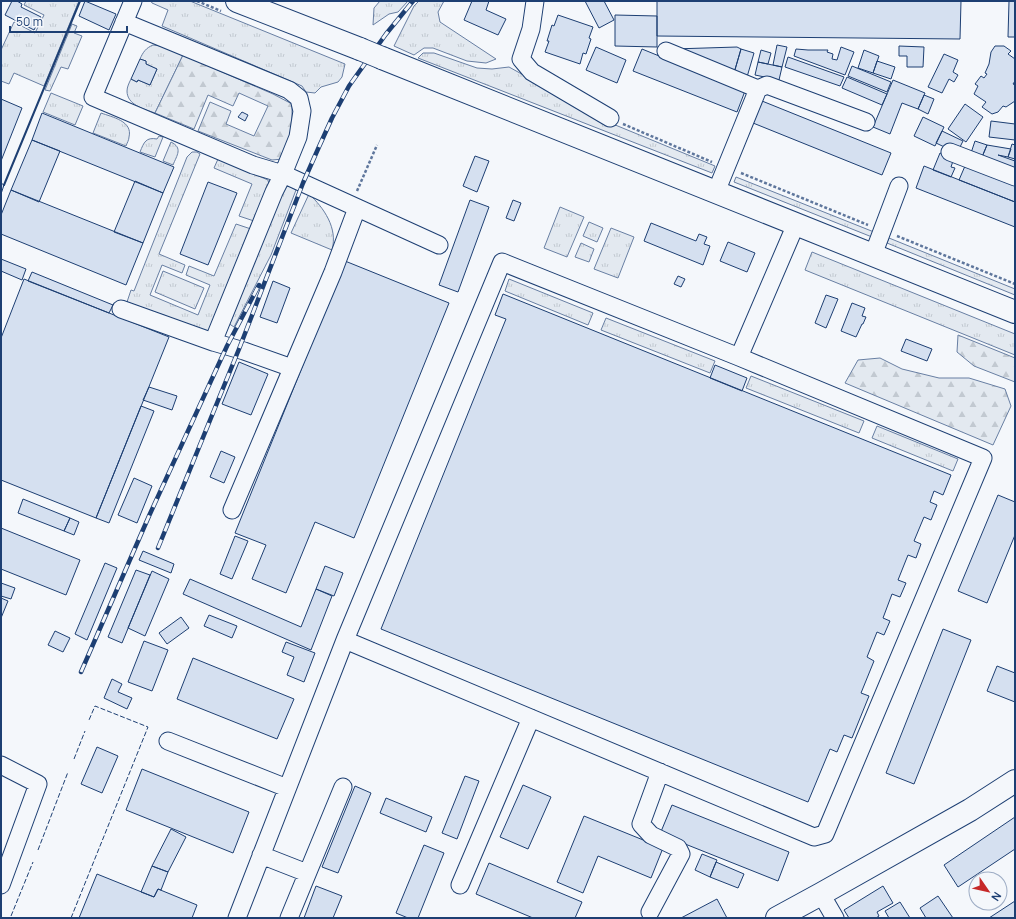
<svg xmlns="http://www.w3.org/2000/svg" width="1016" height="919" font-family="Manrope,sans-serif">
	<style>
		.grass { fill: url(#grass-tufts); stroke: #687fa3 }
		.forest { fill: url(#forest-firs); stroke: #687fa3 }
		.building { fill: #d5e0f0; stroke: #1d3f73 }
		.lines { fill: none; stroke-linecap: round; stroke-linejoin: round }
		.minor-casing { stroke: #1d3f73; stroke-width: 19 }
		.major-casing { stroke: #1d3f73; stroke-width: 24 }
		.path { stroke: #5e769c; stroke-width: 2.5; stroke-dasharray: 3 2; stroke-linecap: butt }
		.minor { stroke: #f4f7fb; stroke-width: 17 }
		.major { stroke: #f4f7fb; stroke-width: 22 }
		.rail-casing { stroke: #1d3f73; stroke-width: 4.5 }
		.rail { stroke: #f4f7fb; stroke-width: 3; stroke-dasharray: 9; stroke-linecap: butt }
		.major-bridge-casing { stroke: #1d3f73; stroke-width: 24; stroke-linecap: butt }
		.major-bridge { stroke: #f4f7fb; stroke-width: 22 }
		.fence { stroke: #1d3f73; stroke-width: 1; stroke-dasharray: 5 2; stroke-linecap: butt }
		.wall { stroke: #1d3f73; stroke-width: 2 }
	</style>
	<defs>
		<pattern id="grass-tufts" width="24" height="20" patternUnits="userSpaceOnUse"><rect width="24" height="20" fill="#e3e9f0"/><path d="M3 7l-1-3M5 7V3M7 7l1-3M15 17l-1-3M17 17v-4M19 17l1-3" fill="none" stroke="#c2c9d1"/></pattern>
		<pattern id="forest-firs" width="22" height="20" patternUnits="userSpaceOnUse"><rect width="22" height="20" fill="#e3e9f0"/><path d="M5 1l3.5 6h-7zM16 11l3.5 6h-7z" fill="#c2c9d1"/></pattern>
	</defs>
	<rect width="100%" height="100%" fill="#f4f7fb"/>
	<path class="grass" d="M26,1H79L44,86L14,73L9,84L1,81V50L14,22L35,33L44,15L24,5Z
		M151,1H190L345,64L342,77L338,82L321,87L315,93L306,92L302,86L162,26L168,10L152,3Z
		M380,1H408L398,12L389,14L373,25L374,8Z
		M419,1H444L438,12L440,22L496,59L486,63L467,61L433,48H424L414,55L394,46L414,6Z
		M72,24L77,26L74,33L82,36L68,69L61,67L50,91L45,90Z
		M153,45L161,46L183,55L155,113C144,109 127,105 127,91C127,87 129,83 131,79L137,82L138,80L150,85L157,69L146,64V61L140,59C143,52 146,48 153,45Z
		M423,53H434L477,68L492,69L509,67L608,122L715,166L712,173L418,58Z
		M51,93L83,106L75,125L43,112Z
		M101,113C112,117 133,121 129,137C129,140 127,143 126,146L93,133Z
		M159,136L163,137L155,157L140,152C144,142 146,137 157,139Z
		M171,142C183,148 177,155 173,165L163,161Z
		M192,152H197L200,154L159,254L185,265L182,273L162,265L150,295L198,315L210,285L186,275L189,266L214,276L236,224L251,229L211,327L207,331L127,302L131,290L134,291L187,157Z
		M218,159L268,180L269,185L254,221L239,216L252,184L214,168Z
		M736,177L874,232L872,237L734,182Z
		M289,186L296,190L271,255L234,327L228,323V318L285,187Z
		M309,194C324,208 338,228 332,250L291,233Z
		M560,207L584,217L567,257L544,248Z
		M589,222L603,228L597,242L583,236Z
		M611,228L634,237L618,278L594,269Z
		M889,238L1015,289V295L887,243Z
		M581,243L594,249L589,262L575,257Z
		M812,252L1015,334V355L805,270Z
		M163,271L204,288L195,309L155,292Z
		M509,279L593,313L588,325L505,291Z
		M606,318L715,361L710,373L601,330Z
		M751,376L864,421L859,433L746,388Z
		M877,426L958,459L953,471L872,438Z"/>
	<path class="forest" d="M183,55L273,94L292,104V127L283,159L272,160L198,131L210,102L231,111L226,124L254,136L268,106L239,93L233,106L208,95L194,129L155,113Z
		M958,335L1015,358V382L974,366L957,352Z
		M880,358L902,369L939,378H969L1005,389L1011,406L993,445L845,383L858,360Z"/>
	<path class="building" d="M12,1H17L22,4L21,7L41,17L34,30L5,15Z
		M85,1L116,14L109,30L79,16Z
		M472,1H489L486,10L506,19L498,35L464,20Z
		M585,1H604L614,20L599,28Z
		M657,1H961L960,39L657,36Z
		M1009,1H1015V37H1008Z
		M558,15L593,27L589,38L591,39L586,54L583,53L580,64L545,52L549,41H547L552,25L554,26Z
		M615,15L657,16V47L615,46Z
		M777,45L787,47L782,67L773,65Z
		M899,46L924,47L923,67H907V56H899Z
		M995,46H1004L1011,51L1008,54L1015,59V81L1013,84L1015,85V101L1006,107L1003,106L998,112L992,114L982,107L986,102L974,94L978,86L975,84L981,76L984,78L987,74L985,73L989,64L991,52Z
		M596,47L626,60L617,83L586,70Z
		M737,47L741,49L734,73L673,49Z
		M841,47L854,52L845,75L794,56L796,49L808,50H828L827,52L833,54L832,59L837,60Z
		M642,49L745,91L737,112L633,71Z
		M741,49L754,53L747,77L734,73Z
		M761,50L771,53L768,64L758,62Z
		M864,50L879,56L873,73L858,68Z
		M944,54L958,60L953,72L958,75L954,82L949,79L942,93L928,87Z
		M788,57L844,77L840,86L785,67Z
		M140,59L146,61V64L157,69L150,85L138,80L137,82L131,79Z
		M877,61L895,67L891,79L873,73Z
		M758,62L782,67L779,80L755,75Z
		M852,66L891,82L887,92L848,76Z
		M847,77L887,94L882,105L842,88Z
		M893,80L925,93L918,109L902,103L890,134L873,127Z
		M924,95L934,99L928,114L918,109Z
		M1,99L22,108L1,161Z
		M762,101L891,153L882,175L753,123Z
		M965,104L983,117L966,142L948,129Z
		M242,112L248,115L245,121L238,117Z
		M42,113L174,167L163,193L32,140Z
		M923,117L944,127L935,146L914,136Z
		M991,121L1015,124V140L989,137Z
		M942,131L963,141L957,153L936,143Z
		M32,140L60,151L39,202L11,190Z
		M975,141L987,145L982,157L971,153Z
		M1012,144L1015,145V159L1008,157Z
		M987,145L1011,149L1008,157L998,155L1015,161V169L982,157Z
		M940,153L954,158L951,167L955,168L951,177L933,170Z
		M475,156L489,161L477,192L463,186Z
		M924,166L1015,202V227L916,188Z
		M965,166L1015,185V202L959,180Z
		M135,181L163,193L143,243L114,232Z
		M208,182L237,193L208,265L180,254Z
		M1,183L4,185L1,194Z
		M11,190L143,243L126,285L1,234V215Z
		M470,200L489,207L458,292L439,285Z
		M513,200L521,203L514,221L506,218Z
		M651,223L696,241L699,234L707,237L704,244L710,246L703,265L644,241Z
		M728,242L755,253L747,272L720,261Z
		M1,259L26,269L22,280L1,271Z
		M345,261L449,303L354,538L315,522L286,593L252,579L266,545L235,533Z
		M32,272L113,305L109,313L28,281Z
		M678,276L685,279L681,287L674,284Z
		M24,279L169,337L96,518L1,480V338Z
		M273,281L290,288L277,323L260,317Z
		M503,294L951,475L943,495L934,491L930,502L937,505L931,520L924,517L914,541L921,544L916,558L908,555L898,580L906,583L900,597L892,594L883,618L890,621L884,635L877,632L867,657L874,661L861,693L869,696L852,738L844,735L837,752L830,749L808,802L381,629L506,319L495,315Z
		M826,295L838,299L826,328L815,323Z
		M852,303L865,308L862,316L866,317L863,324H862L856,337L841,331Z
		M906,339L932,349L927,361L901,351Z
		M239,362L268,374L251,415L222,404Z
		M715,365L747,378L742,391L710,378Z
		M149,387L177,396L172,410L143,400Z
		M141,406L154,411L109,523L96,518Z
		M221,451L235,457L224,483L210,477Z
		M134,478L152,486L137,523L118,515Z
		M998,495L1015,502V535L987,603L958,591Z
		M23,499L70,518L64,531L18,513Z
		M70,518L79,522L74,535L64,531Z
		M1,528L80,560L66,595L1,569Z
		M235,536L248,541L232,579L220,574Z
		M143,551L174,564L171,573L139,560Z
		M105,563L117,568L87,640L75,634Z
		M325,566L343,573L334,596L316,589Z
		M136,570L150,575L122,643L108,637Z
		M152,571L169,579L145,636L128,628Z
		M190,579L301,627L316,589L332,596L311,650L183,594Z
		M1,583L15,588L11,599L1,596Z
		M1,598L8,601L1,618Z
		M209,615L237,626L232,638L204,626Z
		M181,617L189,628L167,644L159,633Z
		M943,629L971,640L914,784L886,773Z
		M55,631L70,638L63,652L48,645Z
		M144,641L168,650L152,691L128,682Z
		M286,642L315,653L304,682L287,675L294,657L282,652Z
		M193,658L294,699L277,739L177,699Z
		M997,666L1015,673V702L987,691Z
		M112,679L122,684L118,692L132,698L127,709L104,698Z
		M97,747L118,756L102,793L81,784Z
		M142,769L249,812L233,853L126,810Z
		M465,776L479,781L457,839L442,833Z
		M523,785L551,797L528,849L500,837Z
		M355,786L371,793L338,873L322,867Z
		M386,798L432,817L426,832L380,813Z
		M672,805L789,852L778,881L660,834Z
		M584,816L663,848L651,878L598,856L583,893L557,882Z
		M1015,817V849L958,887L944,865Z
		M171,829L186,837L168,872L152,866Z
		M424,845L444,853L418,918H408L396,913Z
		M702,854L717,860L710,877L695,870Z
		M716,862L744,874L738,888L710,877Z
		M489,863L582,902L575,918H533L476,894Z
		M152,866L168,872L161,890L158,889L154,897L141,892Z
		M97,874L154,897L158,889L197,905L192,918H79Z
		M316,886L342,896L333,918H304Z
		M883,886L893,903L877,912L879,916L876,918H869L868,917L867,918H849L844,910Z
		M938,896L953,918H926L920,908Z
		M717,899L727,918H681Z
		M1015,901V918H989Z
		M900,902L910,918H889L885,911Z"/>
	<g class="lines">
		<g class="minor-casing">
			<path id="minor" d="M133,1L93,97L253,165L283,174L439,245
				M535,1L531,29L521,59L532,72L610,118
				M666,51L758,89
				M950,152L1015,177
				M716,192L758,89L767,85L866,122
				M873,255L899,186
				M121,309L213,342L274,192L283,174L298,137L302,111L299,98L289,90L124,22
				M213,342L244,351L292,368
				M739,357L796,224
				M232,510L333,272L357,208
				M168,741L287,788
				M1,765L38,784L1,885
				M261,855L307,873
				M460,885L531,718
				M821,894L835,918
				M650,912L681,854L678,848L651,835L641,824L660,772
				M237,918L345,640L502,262L739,357L983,458L825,834L814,837L345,640
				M289,918L343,787"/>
		</g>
		<g class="major-casing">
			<path id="major" d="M237,1L360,49
				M382,58L1015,312
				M777,918L821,894L970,810L1015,781"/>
		</g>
		<path class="path" d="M197,1L221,11
			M623,124L712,162
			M741,173L868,225
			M357,191L377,145
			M897,236L1015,284"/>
		<use href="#minor" class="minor"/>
		<use href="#major" class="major"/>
		<g class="rail-casing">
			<path id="rail" d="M158,548L239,349L303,183L318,149L332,118L349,86L386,34L413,1
				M81,672L149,516L227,346L259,285"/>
		</g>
		<use href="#rail" class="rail"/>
		<g class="major-bridge-casing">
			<path id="major-bridge" d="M360,49L382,58"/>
		</g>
		<use href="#major-bridge" class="major-bridge"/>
		<path class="fence" d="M74,759L85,731
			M38,850L68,772
			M11,916L33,862
			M71,918L148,727L95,706L89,720"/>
		<path class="wall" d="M4,185L80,1"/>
	</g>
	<rect width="1016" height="919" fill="none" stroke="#1d3f73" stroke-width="4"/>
	<g transform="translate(988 891) rotate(124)"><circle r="19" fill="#f4f7fb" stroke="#9eadc5"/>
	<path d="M0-3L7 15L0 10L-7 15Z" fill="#c62828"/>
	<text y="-6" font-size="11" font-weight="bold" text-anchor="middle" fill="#1d3f73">N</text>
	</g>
	<path d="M10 26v6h117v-6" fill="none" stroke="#1d3f73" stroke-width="2"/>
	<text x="16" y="26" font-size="12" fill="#1d3f73" stroke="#f4f7fb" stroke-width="3" paint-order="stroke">50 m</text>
</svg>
